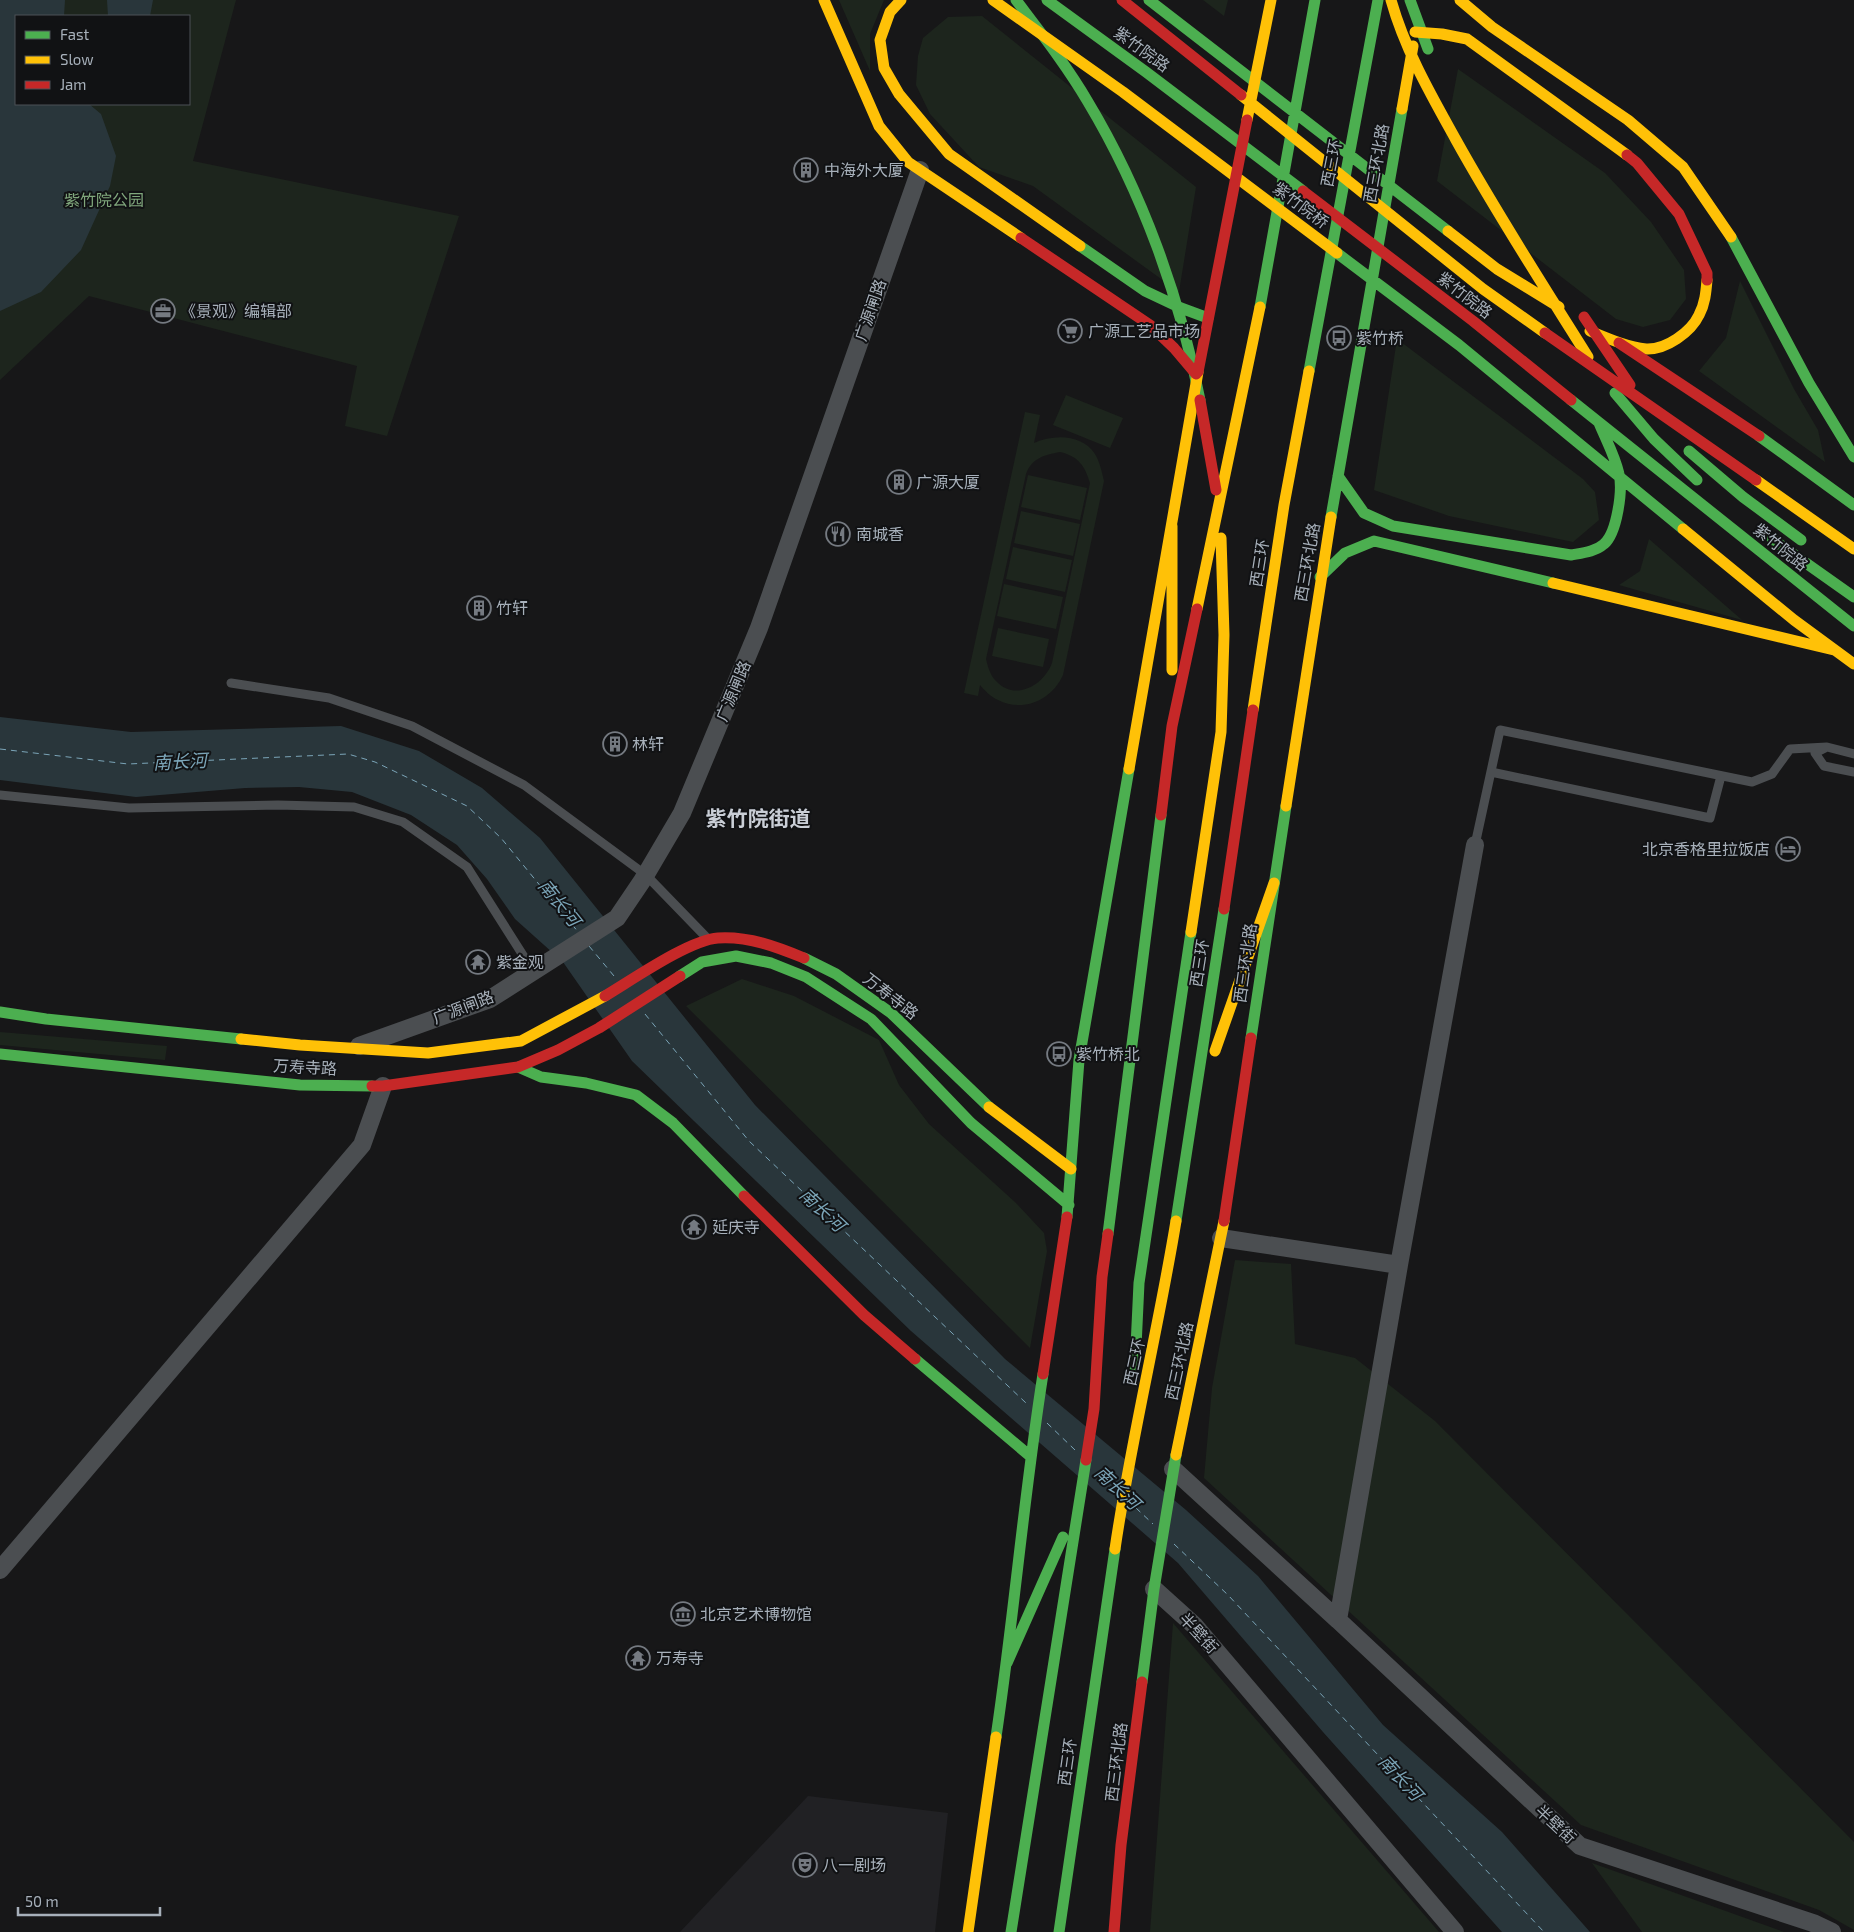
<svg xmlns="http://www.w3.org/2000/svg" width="1854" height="1932" font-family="'Exo 2','Noto Sans SC',sans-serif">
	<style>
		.built { fill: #212124 }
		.green { fill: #1d251d; fill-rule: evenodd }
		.water { fill: #29363b }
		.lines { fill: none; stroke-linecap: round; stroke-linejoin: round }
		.ferry { stroke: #7ba5b8; stroke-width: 1; stroke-dasharray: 6 5; stroke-linecap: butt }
		.lane { stroke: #4b4e51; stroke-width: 9 }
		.street { stroke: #4b4e51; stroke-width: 18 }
		.fast { stroke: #4caf50; stroke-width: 11 }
		.slow { stroke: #ffc107; stroke-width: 11 }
		.jam { stroke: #c62828; stroke-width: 11 }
		.labels { text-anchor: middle; stroke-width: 4; stroke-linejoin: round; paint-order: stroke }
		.street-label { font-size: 16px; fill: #a7b0ba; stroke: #111214 }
		.poi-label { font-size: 16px; fill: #a7b0ba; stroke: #111214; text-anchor: start }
		.park-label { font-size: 16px; fill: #80a77c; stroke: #111214 }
		.water-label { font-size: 18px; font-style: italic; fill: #7ba5b8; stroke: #111214 }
		.district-label { font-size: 21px; font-weight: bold; fill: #c9ced6; stroke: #111214 }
	</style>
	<rect width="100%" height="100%" fill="#171718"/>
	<path class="built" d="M808,1796L948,1813L935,1932H680Z"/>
	<path class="green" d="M0,0H236L193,161L459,216L387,436L345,426L357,366L89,296L0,380ZM16,16H189V104H16Z
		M839,0H884L870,34V71Z
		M1203,0H1228L1224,16Z
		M982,16L1196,187L1179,292L1033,186L979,167L930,114L916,85L918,56L923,38L948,17Z
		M1458,69L1605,173L1651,222L1684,270L1686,299L1670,320L1643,327L1616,319L1437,181Z
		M1740,281L1794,389L1818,430L1825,462L1699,371L1726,338Z
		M1397,339L1583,479L1595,492L1599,520L1573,542L1449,516L1374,490Z
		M1066,395L1123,418L1110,448L1053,425Z
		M1025,412L1040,415L1034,443C1054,434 1082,434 1095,454C1100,462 1102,473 1104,481L1063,675C1052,700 1023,713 998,700C991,697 985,691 980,685L978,696L964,693ZM1060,452C1078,456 1085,466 1090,483L1052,663C1044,685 1015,702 996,681C990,675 988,667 986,659L1026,474C1032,458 1044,455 1060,452Z
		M1028,475L1087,488L1080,520L1021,507Z
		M1021,511L1080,524L1073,556L1014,543Z
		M1649,539L1742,620L1619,585L1640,571Z
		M1013,547L1072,560L1065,592L1006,579Z
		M1004,584L1063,597L1056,629L997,616Z
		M998,628L1049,639L1043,667L992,656Z
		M742,979L794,996L879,1040L899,1085L929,1124L1016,1203L1044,1233L1047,1251L1030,1348L686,1006Z
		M0,1032L167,1046L165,1060L0,1045Z
		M1235,1260L1291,1264L1295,1344L1355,1358L1435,1421L1854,1842V1930L1819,1910L1581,1825L1204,1478L1212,1388Z
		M1173,1623L1439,1932H1150Z
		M1592,1863L1784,1932H1642Z"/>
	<path class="water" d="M0,0H65L64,16H16V104H89L101,114L116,156L110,186L81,250L41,292L0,311Z
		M107,0H153L150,16H108Z
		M0,717L131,732L341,726L419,751L482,788L540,838L755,1105L1005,1359L1186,1510L1258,1576L1383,1725L1502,1832L1590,1932H1502L1323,1732L1178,1563L911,1331L632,1061L563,962L515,919L487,879L457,845L411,815L352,792L299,787L245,788L136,797L0,780Z"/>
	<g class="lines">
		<path class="ferry" d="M0,749L128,764L348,754L375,762L467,806L501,838L579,933
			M589,946L614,976
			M645,1014L749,1141L1026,1403
			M1047,1423L1075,1450
			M1098,1471L1113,1486
			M1136,1508L1153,1524
			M1174,1544L1228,1595L1544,1932"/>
		<path class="lane" d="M231,683L329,698L412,726L524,785L646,875L707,938
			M1825,748L1815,753L1824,766L1854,772
			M1491,772L1710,818L1721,776
			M0,795L129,808L278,805L354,807L403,822L467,867L533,971
			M1475,845L1500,730L1752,782L1772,774L1790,749L1827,747L1854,754"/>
		<path class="street" d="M359,1046L490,999L617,918L642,881L682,813L759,628L920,170
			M1399,1265L1475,845
			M1173,1469L1338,1620L1399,1265L1221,1238
			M0,1570L362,1145L383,1086
			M1154,1589L1195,1626L1455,1932
			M1338,1620L1580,1846L1813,1923L1832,1932"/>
		<path class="fast" d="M1016,0C1041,33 1067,66 1088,102C1142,192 1180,297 1200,400
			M1047,0L1146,72L1303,191
			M1149,0L1448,231
			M1410,0L1428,49
			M1731,237L1809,383L1854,457
			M1080,246L1145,291L1181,308L1208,318
			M1337,253L1459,345L1683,529
			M1260,307L1315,0
			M1309,371L1378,0
			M1615,393L1654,439L1697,480
			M1571,400L1854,626
			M1759,436L1854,505
			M1689,451L1743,497L1801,540
			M1338,476L1364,513L1393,526L1571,555C1582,553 1595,552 1604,544C1617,533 1623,490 1619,474C1615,456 1606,440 1599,423
			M1331,517L1402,109
			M1772,539L1854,597
			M1320,577L1345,553L1374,541L1553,583
			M804,958L836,974L891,1013L989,1107
			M680,976L702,962L736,956L771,963L806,977L871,1019L971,1123L1069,1205
			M0,1012L46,1019L241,1039
			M1251,1038L1286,806
			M0,1054L300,1085L372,1086
			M518,1067L541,1077L586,1083L636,1095L673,1123L744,1196
			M1067,1217L1079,1060L1129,769
			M1176,1221L1224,909
			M1108,1234L1161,815
			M915,1359L1030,1456
			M1135,1368L1139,1283L1191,932
			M1007,1663L1063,1537
			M1142,1682L1154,1589L1176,1455
			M996,1737C1014,1616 1024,1494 1043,1374
			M1011,1932L1086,1460
			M1059,1932L1115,1549"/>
		<path class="slow" d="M824,0L879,126L908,162L1021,238
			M901,0L890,12L880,40L884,68L899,94L949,154L1080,246
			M993,0L1123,92L1337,253
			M1391,0C1405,50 1431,95 1456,140C1497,214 1543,285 1588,357
			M1460,0L1492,27L1628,120L1683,167L1731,237
			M1415,32L1442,34L1467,39L1627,155
			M1241,95L1483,289L1545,333
			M1402,109L1413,46
			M1247,120L1271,0
			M1448,231L1497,269L1559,307
			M1590,331C1607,338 1627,347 1646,349C1666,350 1691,332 1699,315C1705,304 1706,292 1707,280
			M1756,480L1854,549
			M1172,526V670
			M1683,529L1794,620L1854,664
			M1553,583L1834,650
			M1197,609L1260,307
			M1253,710L1284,505L1309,371
			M1129,769L1198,372
			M1286,806L1331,517
			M1191,932L1221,732L1224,635L1221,538
			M241,1039L300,1045L428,1053L521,1041L605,996
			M1215,1051L1274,883
			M989,1107L1071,1169
			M1176,1455L1224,1221
			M1115,1549C1131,1439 1158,1331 1176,1221
			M968,1932L996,1737"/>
		<path class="jam" d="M1122,0L1241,95
			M1627,155L1637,163L1679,214L1707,273V280
			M1303,191L1473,321L1571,400
			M1021,238L1150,325L1174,348L1196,374
			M1584,317L1630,385
			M1545,333L1756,480
			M1619,343L1759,436
			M1198,372L1247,120
			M1200,400L1216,490
			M1161,815L1172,726L1197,609
			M1224,909L1253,710
			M605,996C632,980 689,940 718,938C749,936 777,947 804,958
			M372,1086H383L518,1067L558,1050L599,1028L680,976
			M744,1196L864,1315L915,1359
			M1224,1221L1251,1038
			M1043,1374L1067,1217
			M1086,1460L1094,1409L1102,1277L1108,1234
			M1114,1932L1121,1845L1142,1682"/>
	</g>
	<defs>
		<g id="building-ring" transform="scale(1.25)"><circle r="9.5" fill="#111214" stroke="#757a81" stroke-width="1.5"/><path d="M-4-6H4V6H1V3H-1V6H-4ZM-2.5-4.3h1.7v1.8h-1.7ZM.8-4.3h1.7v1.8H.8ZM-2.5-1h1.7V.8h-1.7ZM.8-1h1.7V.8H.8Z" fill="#757a81"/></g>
		<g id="office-ring" transform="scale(1.25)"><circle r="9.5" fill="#111214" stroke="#757a81" stroke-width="1.5"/><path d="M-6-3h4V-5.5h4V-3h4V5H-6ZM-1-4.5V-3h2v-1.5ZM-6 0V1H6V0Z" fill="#757a81"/></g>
		<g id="supermarket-ring" transform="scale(1.25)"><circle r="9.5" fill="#111214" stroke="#757a81" stroke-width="1.5"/><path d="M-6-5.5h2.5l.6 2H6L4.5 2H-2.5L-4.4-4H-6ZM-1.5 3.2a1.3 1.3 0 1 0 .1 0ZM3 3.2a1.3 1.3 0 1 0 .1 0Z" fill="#757a81"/></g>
		<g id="bus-ring" transform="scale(1.25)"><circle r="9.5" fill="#111214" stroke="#757a81" stroke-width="1.5"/><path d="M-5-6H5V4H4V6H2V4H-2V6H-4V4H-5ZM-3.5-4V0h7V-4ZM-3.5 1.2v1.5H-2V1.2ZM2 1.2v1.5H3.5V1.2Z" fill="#757a81"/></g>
		<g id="restaurant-ring" transform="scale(1.25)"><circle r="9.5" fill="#111214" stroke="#757a81" stroke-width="1.5"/><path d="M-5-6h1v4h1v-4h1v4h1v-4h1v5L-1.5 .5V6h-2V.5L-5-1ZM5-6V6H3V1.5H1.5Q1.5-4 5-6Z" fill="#757a81"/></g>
		<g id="hotel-ring" transform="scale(1.25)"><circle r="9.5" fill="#111214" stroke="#757a81" stroke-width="1.5"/><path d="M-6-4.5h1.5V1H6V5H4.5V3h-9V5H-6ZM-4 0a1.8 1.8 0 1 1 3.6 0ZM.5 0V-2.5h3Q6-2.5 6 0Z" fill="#757a81"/></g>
		<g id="temple-ring" transform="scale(1.25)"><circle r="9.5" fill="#111214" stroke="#757a81" stroke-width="1.5"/><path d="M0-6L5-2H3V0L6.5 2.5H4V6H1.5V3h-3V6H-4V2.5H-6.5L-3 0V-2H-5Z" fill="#757a81"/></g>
		<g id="museum-ring" transform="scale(1.25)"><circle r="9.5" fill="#111214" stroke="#757a81" stroke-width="1.5"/><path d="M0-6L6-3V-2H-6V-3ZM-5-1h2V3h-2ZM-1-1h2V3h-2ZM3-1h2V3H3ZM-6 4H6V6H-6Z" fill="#757a81"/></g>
		<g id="theatre-ring" transform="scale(1.25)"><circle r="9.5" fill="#111214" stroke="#757a81" stroke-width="1.5"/><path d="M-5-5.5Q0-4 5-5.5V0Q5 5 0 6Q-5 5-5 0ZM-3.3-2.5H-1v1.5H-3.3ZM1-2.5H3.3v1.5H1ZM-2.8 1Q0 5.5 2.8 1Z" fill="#757a81"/></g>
	</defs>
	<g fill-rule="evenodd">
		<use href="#building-ring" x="806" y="170"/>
		<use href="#office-ring" x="163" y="311"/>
		<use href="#supermarket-ring" x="1070" y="331"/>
		<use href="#bus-ring" x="1339" y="338"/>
		<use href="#building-ring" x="899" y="482"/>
		<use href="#restaurant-ring" x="838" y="534"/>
		<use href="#building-ring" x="479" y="608"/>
		<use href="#building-ring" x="615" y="744"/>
		<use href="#hotel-ring" x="1788" y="849"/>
		<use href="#temple-ring" x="478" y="962"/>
		<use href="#bus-ring" x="1059" y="1054"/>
		<use href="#temple-ring" x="694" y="1227"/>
		<use href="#museum-ring" x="683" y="1614"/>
		<use href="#temple-ring" x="638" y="1658"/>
		<use href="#theatre-ring" x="805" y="1865"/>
	</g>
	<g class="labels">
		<g class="street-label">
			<text transform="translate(1142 49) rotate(36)" y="6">紫竹院路</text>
			<text transform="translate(1331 163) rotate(-79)" y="6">西三环</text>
			<text transform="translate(1376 163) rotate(-80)" y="6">西三环北路</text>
			<text transform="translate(1301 205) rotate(37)" y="6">紫竹院桥</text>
			<text transform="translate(1465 295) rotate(38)" y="6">紫竹院路</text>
			<text transform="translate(870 310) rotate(-71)" y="6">广源闸路</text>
			<text transform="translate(1781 547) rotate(39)" y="6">紫竹院路</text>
			<text transform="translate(1307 562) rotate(-80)" y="6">西三环北路</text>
			<text transform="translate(1259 563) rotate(-81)" y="6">西三环</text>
			<text transform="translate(733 691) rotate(-67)" y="6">广源闸路</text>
			<text transform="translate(1199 963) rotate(-81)" y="6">西三环</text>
			<text transform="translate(1245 963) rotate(-82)" y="6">西三环北路</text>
			<text transform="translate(891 996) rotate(38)" y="6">万寿寺路</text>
			<text transform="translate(463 1007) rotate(-21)" y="6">广源闸路</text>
			<text transform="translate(305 1067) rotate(3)" y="6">万寿寺路</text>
			<text transform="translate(1179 1361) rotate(-78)" y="6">西三环北路</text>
			<text transform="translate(1134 1362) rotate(-78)" y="6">西三环</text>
			<text transform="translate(1199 1633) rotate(47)" y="6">半壁街</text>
			<text transform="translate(1067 1762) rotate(-82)" y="6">西三环</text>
			<text transform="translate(1116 1762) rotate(-83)" y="6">西三环北路</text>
			<text transform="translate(1556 1824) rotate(43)" y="6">半壁街</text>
		</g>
		<g class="poi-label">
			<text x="824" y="176">中海外大厦</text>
			<text x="180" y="317">《景观》编辑部</text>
			<text x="1088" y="337">广源工艺品市场</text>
			<text x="1356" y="344">紫竹桥</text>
			<text x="916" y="488">广源大厦</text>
			<text x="856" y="540">南城香</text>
			<text x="496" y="614">竹轩</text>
			<text x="632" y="750">林轩</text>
			<text x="1770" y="855" text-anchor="end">北京香格里拉饭店</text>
			<text x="496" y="968">紫金观</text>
			<text x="1076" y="1060">紫竹桥北</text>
			<text x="712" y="1233">延庆寺</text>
			<text x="700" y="1620">北京艺术博物馆</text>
			<text x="656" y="1664">万寿寺</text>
			<text x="822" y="1871">八一剧场</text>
		</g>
		<g class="park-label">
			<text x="104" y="206">紫竹院公园</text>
		</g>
		<g class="water-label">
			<text transform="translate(180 762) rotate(-3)" y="6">南长河</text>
			<text transform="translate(559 903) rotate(51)" y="6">南长河</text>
			<text transform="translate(822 1210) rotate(43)" y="6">南长河</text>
			<text transform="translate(1117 1488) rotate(43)" y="6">南长河</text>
			<text transform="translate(1400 1778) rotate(47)" y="6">南长河</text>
		</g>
		<g class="district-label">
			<text x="758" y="826">紫竹院街道</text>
		</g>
	</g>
	<rect x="15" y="15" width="175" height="90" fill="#111214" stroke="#4d5156"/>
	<rect x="25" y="31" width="25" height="8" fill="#4caf50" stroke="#4d5156"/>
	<text x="60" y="40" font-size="15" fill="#a7b0ba">Fast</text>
	<rect x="25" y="56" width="25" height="8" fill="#ffc107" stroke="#4d5156"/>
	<text x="60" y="65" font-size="15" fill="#a7b0ba">Slow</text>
	<rect x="25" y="81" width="25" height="8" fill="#c62828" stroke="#4d5156"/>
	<text x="60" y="90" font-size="15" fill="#a7b0ba">Jam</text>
	<path d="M18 1907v8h142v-8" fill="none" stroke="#a7b0ba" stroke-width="2.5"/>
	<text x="25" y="1907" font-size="15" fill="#a7b0ba" stroke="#111214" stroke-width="4" paint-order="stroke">50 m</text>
</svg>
